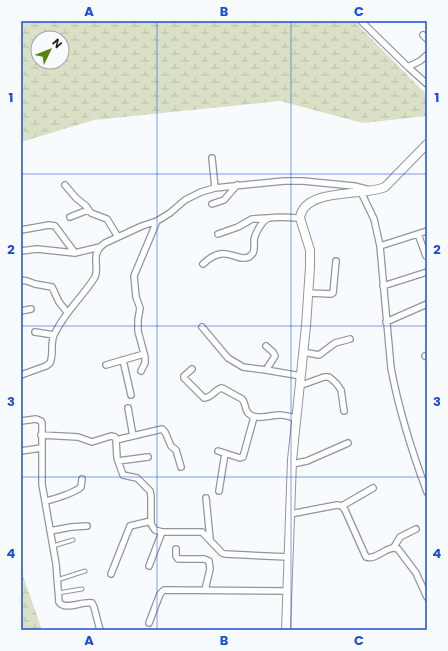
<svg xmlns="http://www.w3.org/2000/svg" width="448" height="651" font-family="Poppins,sans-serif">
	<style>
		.wetland { fill: url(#wetland-marsh); fill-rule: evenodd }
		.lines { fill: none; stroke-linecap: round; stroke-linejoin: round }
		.lane-casing { stroke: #939598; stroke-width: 5 }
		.street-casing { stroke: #939598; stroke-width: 8 }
		.secondary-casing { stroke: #939598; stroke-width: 10 }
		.lane { stroke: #fff; stroke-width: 3 }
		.street { stroke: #fff; stroke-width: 5.5 }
		.secondary { stroke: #fff; stroke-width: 8 }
		.grid { fill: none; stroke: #1d4ed8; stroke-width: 1; stroke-opacity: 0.55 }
		.neatline { fill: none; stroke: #1d4ed8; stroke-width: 1.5 }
		.grid-label { font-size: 13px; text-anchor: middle; font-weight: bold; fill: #1d4ed8 }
	</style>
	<defs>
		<pattern id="wetland-marsh" width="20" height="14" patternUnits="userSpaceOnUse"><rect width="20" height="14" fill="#d9e0c5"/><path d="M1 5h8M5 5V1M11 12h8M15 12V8" fill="none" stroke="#bac0a9"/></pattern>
	</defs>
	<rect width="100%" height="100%" fill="#f8fbfe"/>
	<path class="wetland" d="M21,21H354L427,95V116L363,123L280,101L94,120L21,142ZM38,38H62V62H38Z
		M21,570L42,630H21Z"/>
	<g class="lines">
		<g class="lane-casing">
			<path id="lane" d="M53,546L73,540
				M57,580L85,571
				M58,593L82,589"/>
		</g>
		<g class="street-casing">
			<path id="street" d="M361,21L408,67L427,84
				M423,35L427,39
				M408,67L420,61L427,55
				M212,158L215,188
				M65,185L76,198L86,206L91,213L107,219L118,237
				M361,192L374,219L380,246L391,368C399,411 412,452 427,492
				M212,204L224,200L237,185
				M70,217L88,210
				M21,230L49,225L55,226L75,253
				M218,234L238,227L252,219L268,218
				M418,234L426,256
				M380,246L427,231
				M21,251L37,249L75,253L100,247
				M203,264C226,242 236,263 249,257C250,256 253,254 253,253C255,249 254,244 254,240C255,234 262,220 269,218C279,216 290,218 300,218
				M21,280L27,281L35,284L52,287L59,302L67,312
				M383,286L427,272
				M308,293L331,294L333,293L336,261
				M21,311L31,309
				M386,322L427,304
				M202,327L228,358L243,367L266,370L301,376
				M35,332L54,335
				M303,352L319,355L335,343L350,339
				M425,356L427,355
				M123,360L131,395
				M106,365L144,354
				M192,369L184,376V378L204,398C212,398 215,389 222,388L242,399C246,403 244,408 248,413C256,421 270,415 280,415C285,415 290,417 296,418
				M266,370L275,356L273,352L266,346
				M141,371L145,363V357L138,331V320L140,308L136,297L134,276L157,221
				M21,375L46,366L50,363C54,354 50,344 54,335C65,311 82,298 95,277C100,264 89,255 105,243L142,226L157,221L170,213L185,200L201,192L215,188L284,181H303L354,186L370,190
				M299,386L324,377H329L336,383L341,390L344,411
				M128,408L133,436
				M21,421L36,419L41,421L42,423V484L56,564L59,602C65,611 82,601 92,603L94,607L100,630
				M41,435L78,437L92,442L111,436L115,437L116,440L117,458L123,475L137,478L150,491L151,496V524L155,530L162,532H202L222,553L225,554L288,557
				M116,440L162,429L165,432L171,446L176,450L181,467
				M21,451L41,448
				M218,451L240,458L243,457L254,417
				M118,461L148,457
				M292,464L307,461L348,443
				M219,491L225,453
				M206,498L210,539
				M45,501C53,500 76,492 81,487L82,479
				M342,506L373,488
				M290,514L337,505L342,506L345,510L366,557C377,561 387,544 398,549L416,573L427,597
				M50,531L71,527L87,526
				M394,547L400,537L416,529
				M176,549V556L178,559H204L209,561L210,569L205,590
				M149,566L162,532
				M111,574L130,526L151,521
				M149,623L160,594L164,590L287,591"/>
		</g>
		<g class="secondary-casing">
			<path id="secondary" d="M286,630L292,460L306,326L310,267V250L300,218C304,187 363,197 385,187L427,144"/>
		</g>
		<use href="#lane" class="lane"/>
		<use href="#street" class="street"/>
		<use href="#secondary" class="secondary"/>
	</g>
	<path class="grid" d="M157,21V630M291,21V630M21,174H427M21,326H427M21,477H427"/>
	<rect width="448" height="651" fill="none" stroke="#f8fbfe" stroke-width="44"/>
	<g transform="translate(50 50) rotate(47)"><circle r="19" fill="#f8fbfe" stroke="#a0a3a5"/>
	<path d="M0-3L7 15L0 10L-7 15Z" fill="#59840f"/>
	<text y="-6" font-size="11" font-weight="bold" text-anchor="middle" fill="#1d1e1f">N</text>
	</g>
	<rect x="22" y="22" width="404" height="607" class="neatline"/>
	<g class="grid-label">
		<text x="89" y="16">A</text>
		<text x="224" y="16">B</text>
		<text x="359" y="16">C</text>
		<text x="11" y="102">1</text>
		<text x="437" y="102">1</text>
		<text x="11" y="254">2</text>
		<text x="437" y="254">2</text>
		<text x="11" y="406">3</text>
		<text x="437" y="406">3</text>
		<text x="11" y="558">4</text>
		<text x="437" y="558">4</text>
		<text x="89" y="645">A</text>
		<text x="224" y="645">B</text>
		<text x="359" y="645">C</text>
	</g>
</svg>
